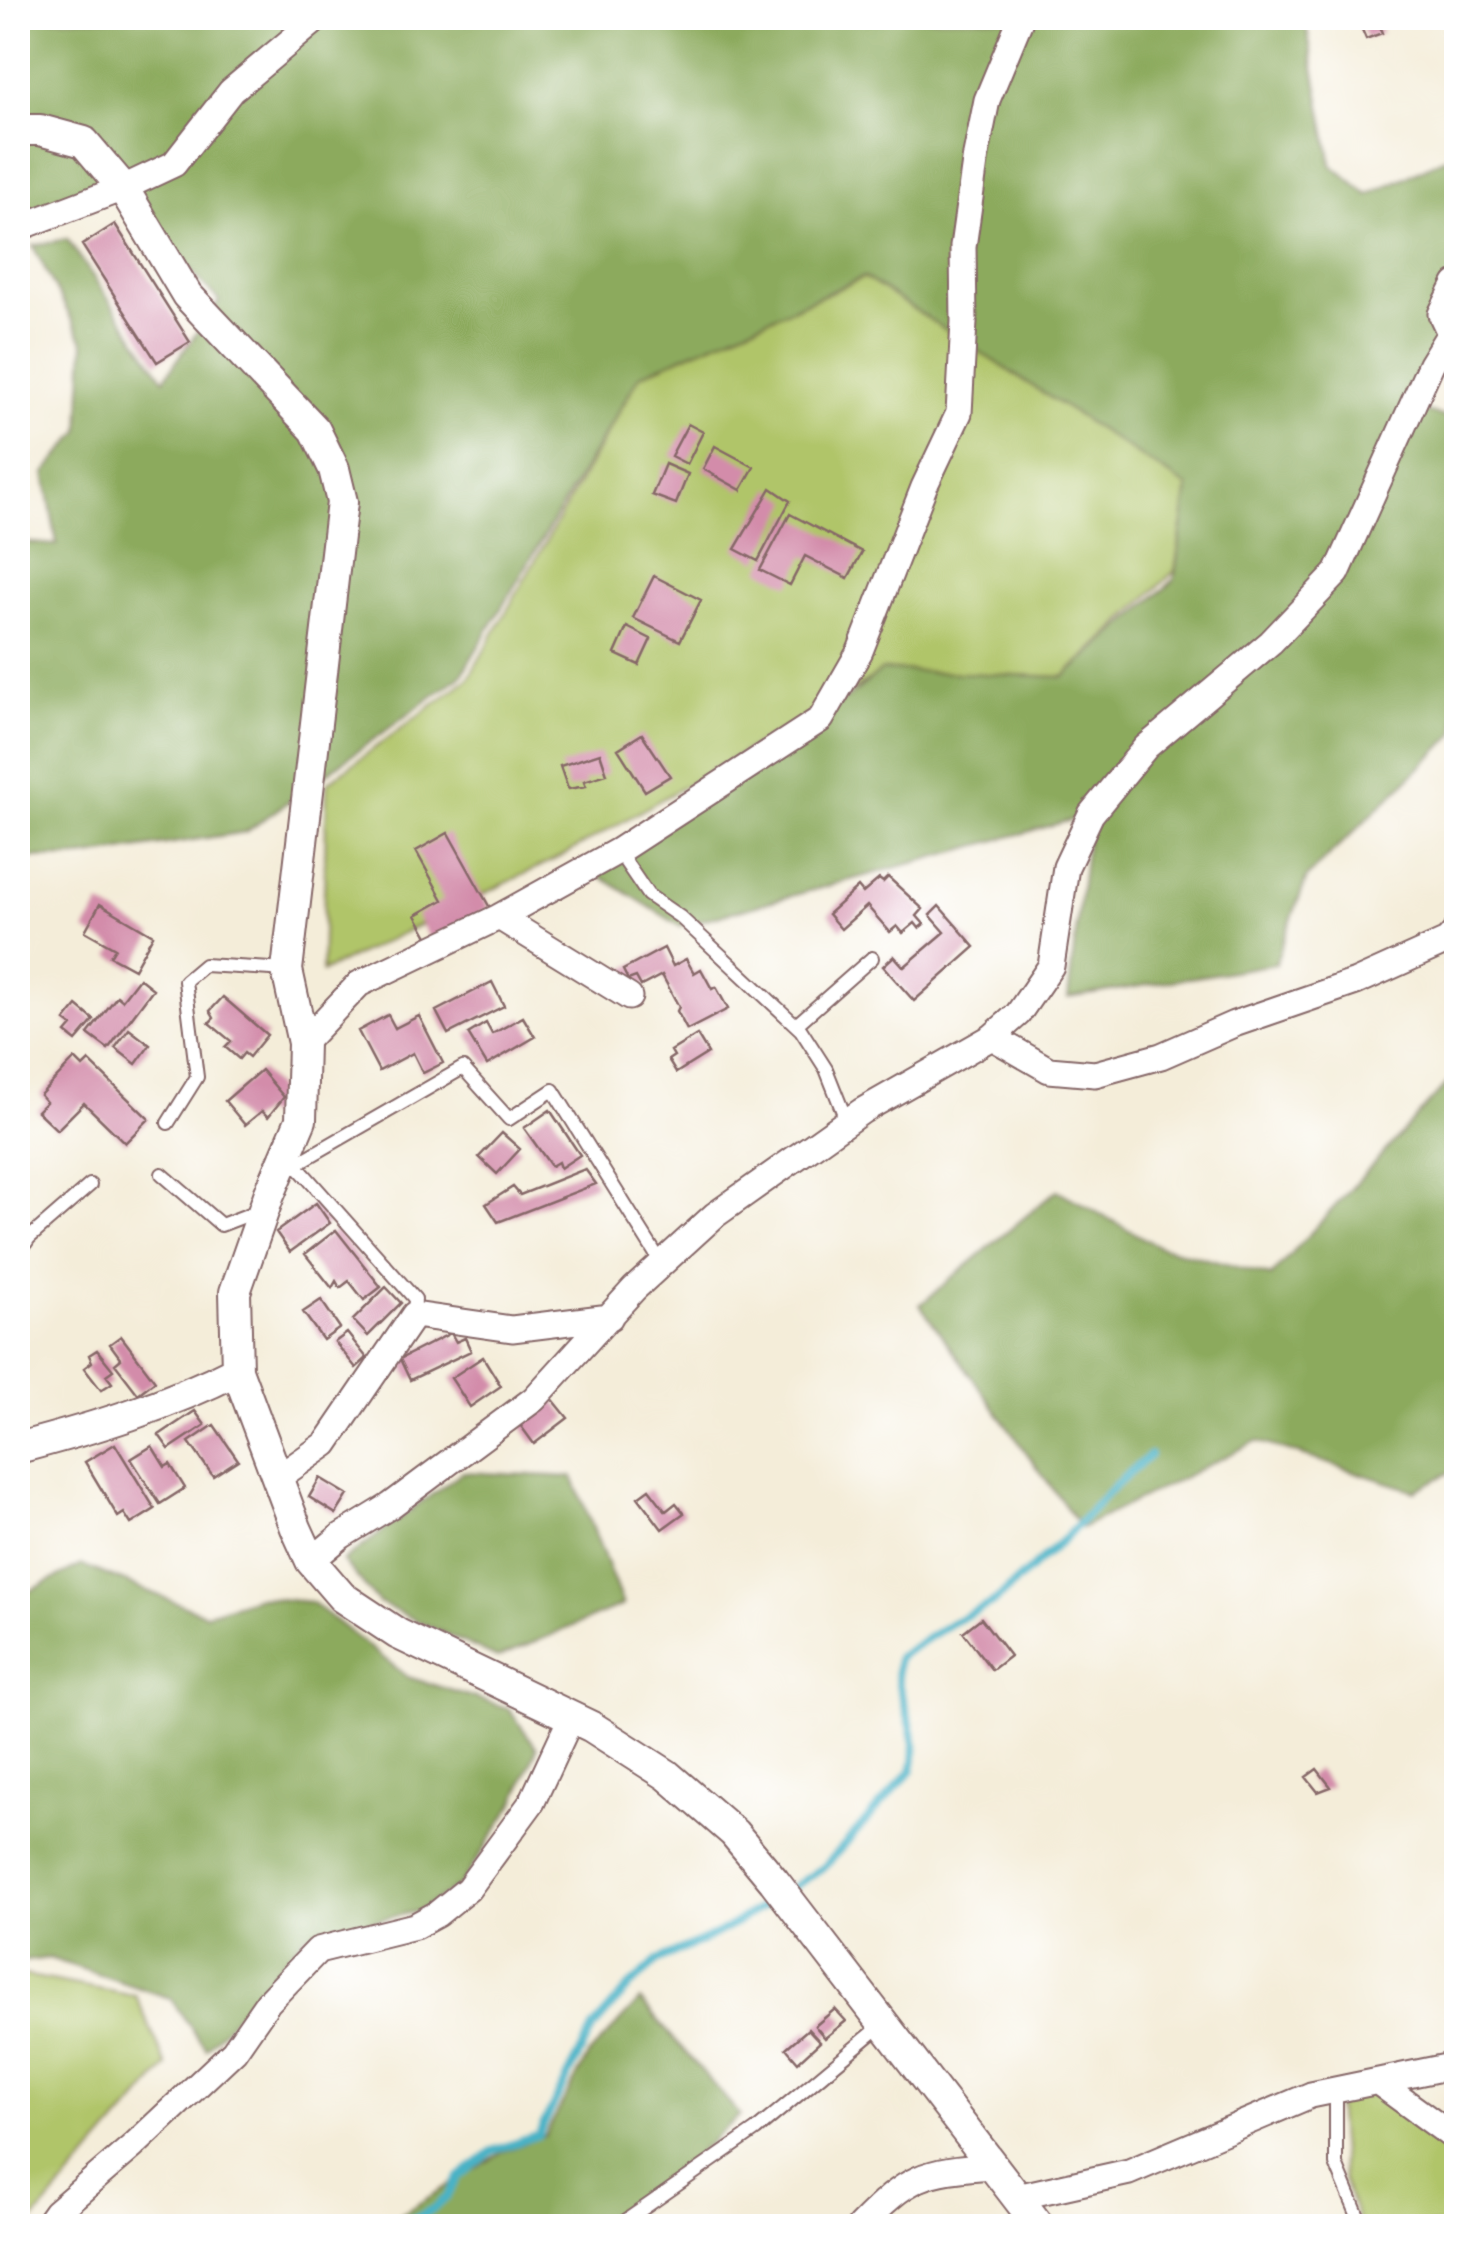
<svg xmlns="http://www.w3.org/2000/svg" width="1474" height="2244" font-family="Pangolin,sans-serif">
	<style>
		.green { fill: #b0c569; stroke: #7d724a; stroke-width: 2.5 }
		.forest { fill: #8caa5d; stroke: #6b6444; stroke-width: 2.5 }
		.lines { fill: none; stroke-linecap: round; stroke-linejoin: round }
		.stream { stroke: #48b2c6; stroke-width: 8 }
		.building { fill: #d38caa }
		.service-casing { stroke: #866768; stroke-width: 16 }
		.minor-casing { stroke: #866768; stroke-width: 29 }
		.tertiary-casing { stroke: #866768; stroke-width: 34 }
		.service { stroke: #fff; stroke-width: 12 }
		.minor { stroke: #fff; stroke-width: 25 }
		.tertiary { stroke: #fff; stroke-width: 30 }
	</style>
	<rect width="100%" height="100%" fill="#fff"/>
	<filter id="ink" filterUnits="userSpaceOnUse"><feTurbulence type="fractalNoise" baseFrequency=".01" numOctaves="2"/><feDisplacementMap in="SourceGraphic" scale="20" xChannelSelector="R" yChannelSelector="G"/><feConvolveMatrix kernelMatrix="1 2 1 2 8 2 1 2 1" color-interpolation-filters="sRGB"/></filter>
	<filter id="wash" filterUnits="userSpaceOnUse"><feTurbulence type="fractalNoise" baseFrequency=".0048" numOctaves="4" result="noise"/><feDisplacementMap in="SourceGraphic" scale="40" xChannelSelector="R" yChannelSelector="G"/><feGaussianBlur stdDeviation="2.25" result="paint"/><feColorMatrix in="noise" values="0 0 0 0 0 0 0 0 0 0 0 0 0 0 0 0 0 1.4 0 .05"/><feComposite in="paint" operator="in"/></filter>
	<g filter="url(#wash)">
		<rect width="100%" height="100%" fill="#f4edd9"/>
		<path class="green" d="M865,277L1189,487L1175,571L1064,677L873,678L566,854L322,972L327,783L468,679L640,375Z
			M18,1974L136,1996L167,2066L29,2226H18Z
			M1378,2082L1456,2139V2226H1360L1343,2180L1336,2090Z"/>
		<path class="forest" d="M18,18H1305L1332,165L1368,195L1456,153V328L1412,408L1456,420V733L1307,877L1275,964L1068,998L1090,815L680,926L590,870L821,719L882,670L1064,677L1174,580L1188,487L864,277L640,375L461,676L246,832L81,857L18,858V542L57,545L45,473L80,431L84,343L33,246L67,239L164,379L219,301L112,187L18,218Z
			M1456,1074V1469L1415,1491L1257,1441L1081,1528L920,1305L1057,1190L1158,1246L1271,1276Z
			M462,1472L573,1477L623,1605L497,1658L379,1603L343,1561Z
			M82,1565L205,1614L258,1597L311,1602L408,1677L508,1708L537,1748L516,1800L461,1884L419,1911L306,1935L206,2049L170,1998L49,1958L18,1962V1597Z
			M640,2000L740,2115L618,2226H382L504,2151L545,2135L588,2056Z"/>
		<g class="lines">
			<path class="stream" d="M789,1890L824,1867L912,1770C924,1729 891,1696 898,1657L951,1623L994,1602L1067,1536L1115,1485L1150,1455
				M385,2226L418,2217L436,2207L447,2197L459,2177L492,2151L538,2135L593,2028L629,1987L657,1961L719,1933L777,1897"/>
		</g>
		<g id="blocks">
			<path class="building" d="M1357,18H1376L1382,33L1366,39Z
				M115,224L190,342L157,362L82,245Z
				M688,424L703,432L687,464L671,456Z
				M715,446L754,467L741,490L703,469Z
				M665,464L688,474L676,504L652,495Z
				M771,488L790,501L758,561L735,549Z
				M790,514L862,552L848,578L805,556L790,585L760,570Z
				M654,576L701,600L680,641L633,618Z
				M627,627L651,639L639,665L615,654Z
				M642,734L670,776L645,791L618,749Z
				M600,753L607,774L584,781L586,786L568,789L560,766Z
				M448,833L490,908L430,940L416,915L443,900L416,851Z
				M888,877L923,909L917,916L924,924L919,928L915,923L903,933L897,926L890,932L867,906L841,929L828,914L858,887L863,893L879,879L883,882Z
				M100,904L153,935L134,969L110,956L115,948L85,931Z
				M939,906L975,947L914,1001L883,966L894,956L904,967L945,932L930,915Z
				M664,948L673,966L686,959L694,973L701,969L712,989L716,987L728,1009L687,1030L677,1011L679,1007L662,975L641,986L636,977L628,980L623,970Z
				M139,978L153,989L108,1049L88,1034L117,996L122,1000Z
				M492,982L504,1006L448,1034L436,1011Z
				M223,997L267,1035L249,1057L244,1053L239,1059L225,1047L231,1041L209,1023L214,1018L210,1011Z
				M77,1006L94,1020L76,1041L66,1033L72,1026L65,1021Z
				M388,1015L395,1028L419,1016L443,1063L423,1073L413,1053L379,1071L358,1031Z
				M523,1017L535,1037L487,1065L468,1034L486,1023L492,1034Z
				M129,1029L150,1045L136,1064L115,1048Z
				M697,1035L708,1053L676,1073L668,1060L674,1056L671,1051Z
				M75,1059L83,1067L89,1061L149,1119L125,1143L84,1103L57,1130L37,1111L46,1102L40,1095Z
				M261,1070L284,1097L268,1117L262,1111L245,1125L225,1101Z
				M550,1110L580,1155L560,1168L558,1162L551,1166L524,1128Z
				M502,1133L520,1149L497,1174L479,1157Z
				M585,1169L596,1184L498,1222L486,1204L513,1187L520,1195Z
				M316,1203L330,1223L290,1252L276,1232Z
				M336,1230L381,1287L364,1300L349,1281L340,1288L336,1281L332,1288L305,1254Z
				M386,1287L401,1303L368,1336L353,1320Z
				M321,1300L340,1328L323,1340L303,1312Z
				M347,1333L367,1358L356,1368L335,1342Z
				M451,1333L456,1342L465,1338L471,1351L410,1380L400,1359Z
				M121,1336L155,1381L138,1394L115,1364L121,1359L110,1344Z
				M97,1350L113,1370L106,1375L112,1383L101,1390L84,1368L92,1362L89,1355Z
				M483,1357L501,1386L470,1407L451,1378Z
				M551,1397L568,1418L534,1444L518,1422Z
				M195,1411L205,1425L169,1449L159,1435Z
				M214,1425L238,1460L213,1476L189,1442Z
				M115,1444L155,1509L131,1524L124,1513L118,1517L85,1462Z
				M152,1446L165,1467L170,1464L185,1488L160,1504L131,1459Z
				M320,1478L348,1495L336,1514L309,1497Z
				M649,1489L666,1511L676,1503L684,1513L662,1529L638,1497Z
				M981,1618L1010,1656L992,1670L963,1632Z
				M1317,1769L1331,1787L1318,1792L1306,1777Z
				M835,2009L846,2021L825,2038L815,2026Z
				M808,2029L820,2042L798,2062L786,2048Z"/>
		</g>
	</g>
	<g filter="url(#ink)">
		<use href="#blocks" fill-opacity="0" stroke="#866768" stroke-width="2.5"/>
		<g class="lines">
			<g class="service-casing">
				<path id="service" d="M618,851L648,895L680,917L801,1030L826,1069L847,1122
					M796,1025L872,958
					M168,1123L197,1077L185,981L204,965L287,970
					M296,1165L415,1299L414,1315
					M284,1171L463,1068L509,1119L553,1090L662,1264
					M162,1174L221,1225L258,1211
					M18,1255L29,1238L90,1185
					M1336,2090V2164L1362,2226
					M618,2226L756,2130L882,2025"/>
			</g>
			<g class="minor-casing">
				<path id="minor" d="M18,228L123,188L174,164L231,91L318,18
					M499,917L629,997
					M992,1037L1049,1070L1095,1074L1161,1056L1234,1024L1356,982L1447,941L1456,931
					M303,1043L359,984L499,917L618,851L821,719L860,651L924,487L959,413L964,322L963,247L976,155L987,100L1021,18
					M279,1477L326,1444L414,1315L512,1329L610,1317
					M311,1561L341,1536L390,1506L534,1399L634,1289L715,1215L862,1111L992,1037L1018,1014L1051,966L1066,867L1091,814L1146,747L1271,642L1337,573L1431,364L1450,333L1441,314L1456,284
					M1378,2082L1456,2139
					M1017,2197L1129,2172L1311,2095L1456,2065
					M46,2226L56,2212L133,2146L234,2051L268,2002L318,1950L415,1926L437,1914L468,1889L532,1802L571,1718
					M860,2226C909,2176 922,2171 993,2166"/>
			</g>
			<g class="tertiary-casing">
				<path id="tertiary" d="M18,130H40L84,142L123,188L187,295L315,430L334,469L342,502L287,970L303,1043L301,1120L269,1195L235,1292L237,1370L296,1528L311,1561L342,1597L398,1634L592,1727L667,1775L734,1833L774,1881L1039,2226
					M18,1448C94,1428 167,1406 237,1370"/>
			</g>
			<use href="#service" class="service"/>
			<use href="#minor" class="minor"/>
			<use href="#tertiary" class="tertiary"/>
		</g>
	</g>
	<rect width="1474" height="2244" fill="none" stroke="#fff" stroke-width="60"/>
</svg>
